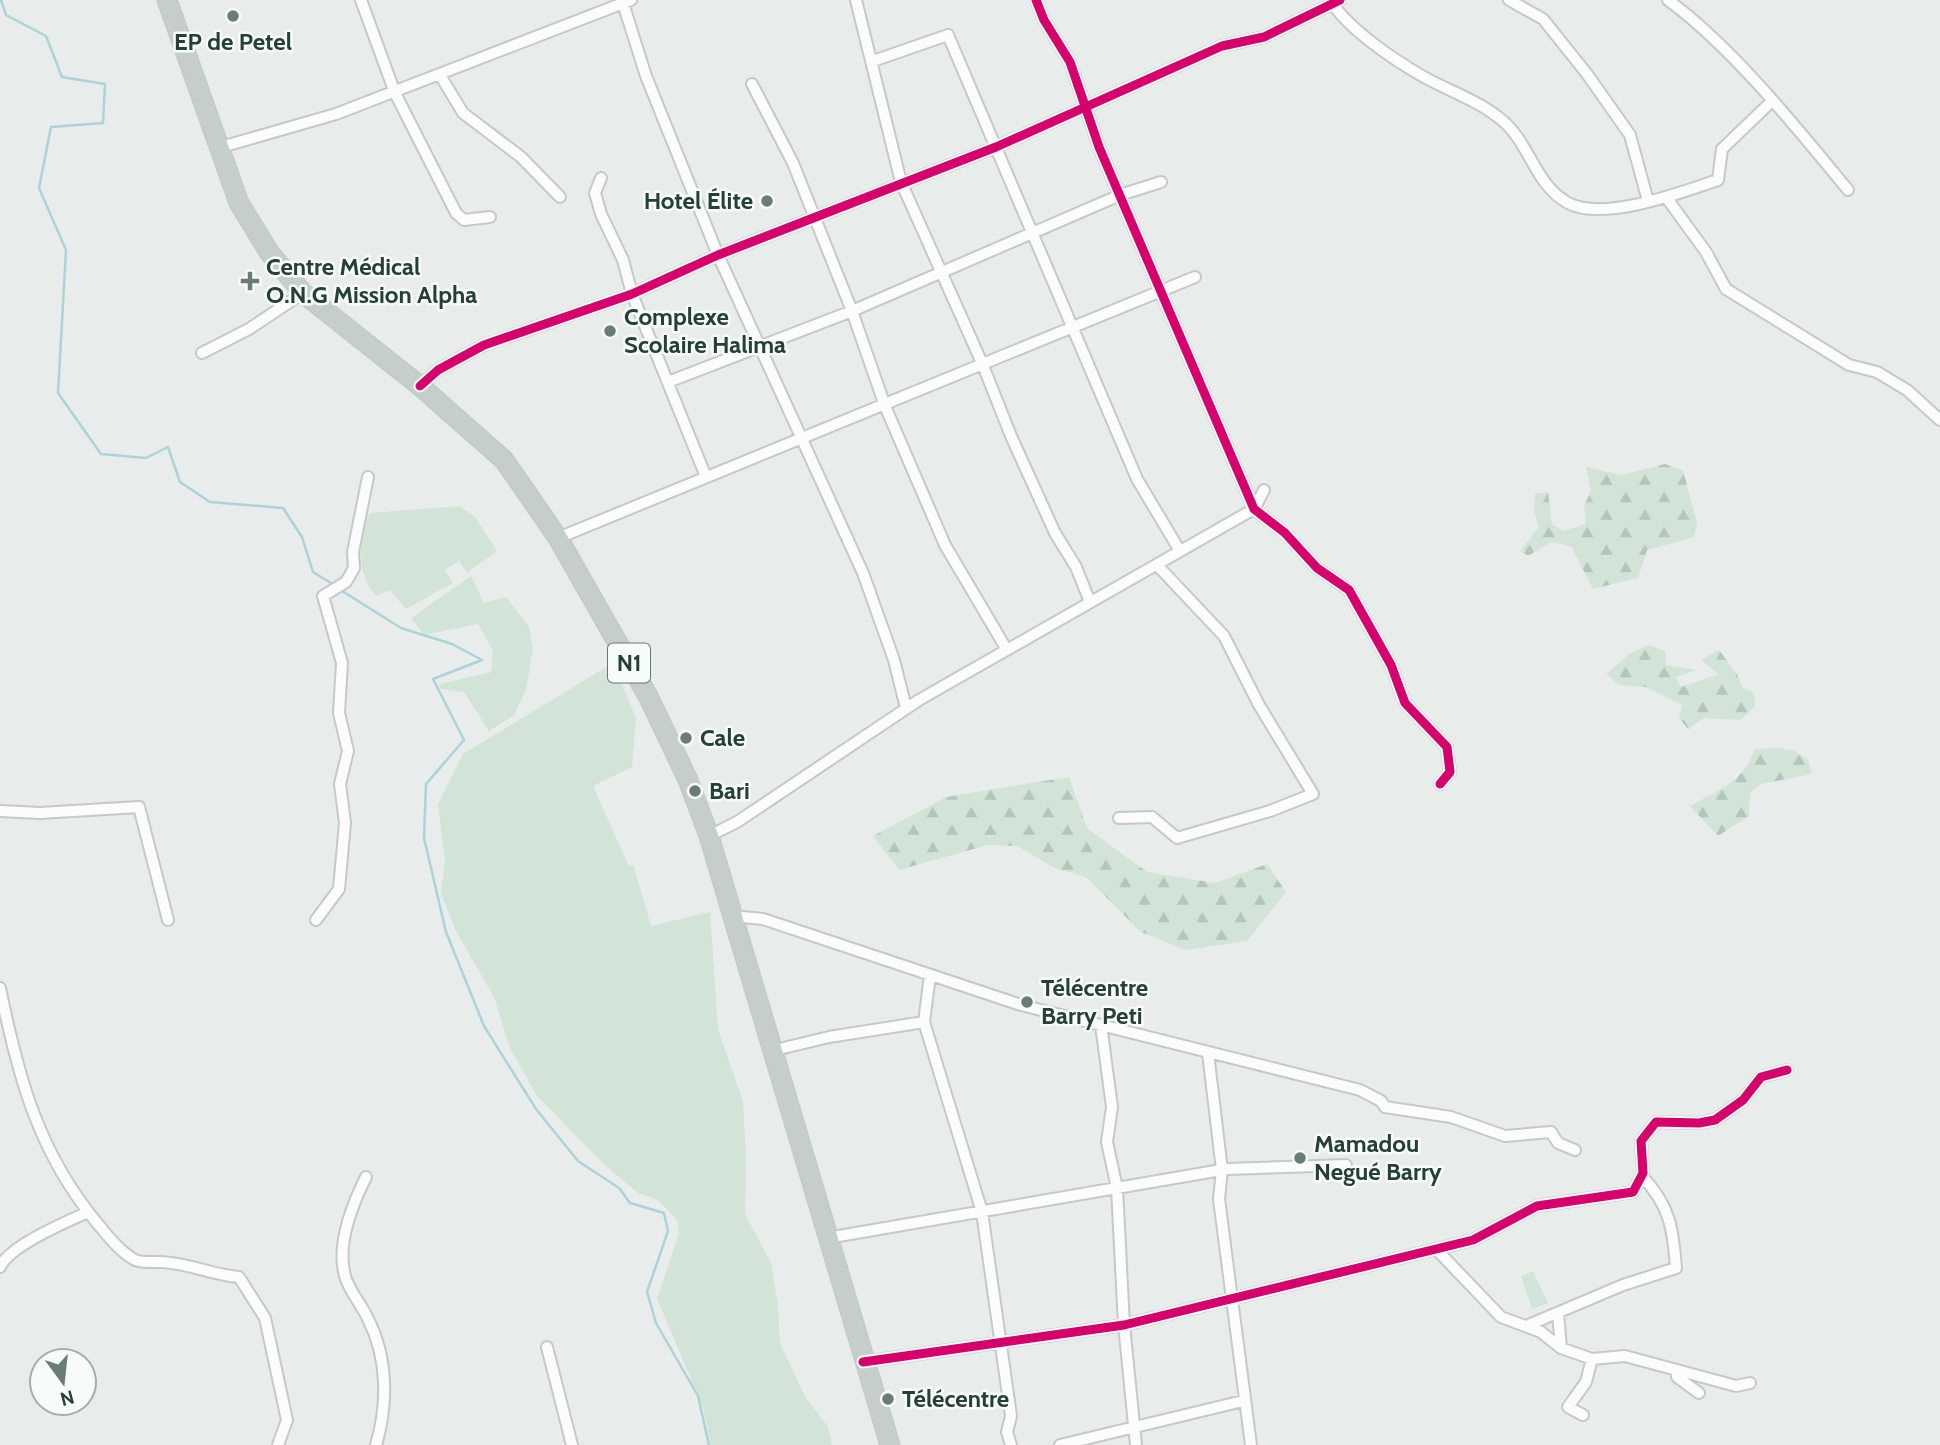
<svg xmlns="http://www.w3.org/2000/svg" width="1940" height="1445" font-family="Cabin,sans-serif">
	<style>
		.forest { fill: url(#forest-firs) }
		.green { fill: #d2e4d7 }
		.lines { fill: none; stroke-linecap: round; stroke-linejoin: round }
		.stream { stroke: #abd3d8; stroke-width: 2.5 }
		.minor-casing { stroke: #c5c9c7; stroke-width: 14 }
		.trunk-casing { stroke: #c3cac8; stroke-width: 21 }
		.minor { stroke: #fcfcfc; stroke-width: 10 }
		.trunk { stroke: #c6cecc; stroke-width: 18 }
		.cycleway-casing { stroke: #f7fbf9; stroke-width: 13 }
		.cycleway { stroke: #d6006c; stroke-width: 9 }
		.poi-dot { fill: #697c76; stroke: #f7fbf9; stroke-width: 2.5 }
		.labels { text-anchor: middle; stroke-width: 5; stroke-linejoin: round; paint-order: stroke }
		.shield { fill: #f7fbf9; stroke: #647872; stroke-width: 2 }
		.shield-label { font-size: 23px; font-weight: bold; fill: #254038 }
		.poi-label { font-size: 24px; font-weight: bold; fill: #254038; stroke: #f7fbf9; text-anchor: start }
	</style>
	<defs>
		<pattern id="forest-firs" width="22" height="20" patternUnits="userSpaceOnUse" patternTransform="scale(1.75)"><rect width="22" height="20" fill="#d2e4d7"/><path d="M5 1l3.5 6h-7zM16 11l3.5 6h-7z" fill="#b4c5b9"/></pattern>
	</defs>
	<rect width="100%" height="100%" fill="#e8ecea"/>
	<path class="forest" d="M1665,464L1683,470L1697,523L1694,537L1647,550L1638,578L1593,589L1571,546L1551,542L1528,556L1520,551L1539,527L1534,511L1535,494L1548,492L1552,524L1563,531L1586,524L1584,506L1591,491L1586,467L1621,475Z
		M1648,645L1665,651L1666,665L1696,670L1676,677L1681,687L1719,674L1701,660L1719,650L1737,674L1742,687L1754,693L1755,706L1741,720L1704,718L1688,729L1679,718L1682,705L1646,687L1619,685L1606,674L1629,654Z
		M1779,748L1795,751L1808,760L1812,774L1761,784L1750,792L1749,816L1718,836L1690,806C1718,791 1744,781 1755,749Z
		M1069,777L1087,828L1147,872L1215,883L1267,864L1286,892L1247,941L1186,950L1141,932L1086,877L1055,868L1017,846L988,845L899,870L873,836L946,797Z"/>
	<path class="green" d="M460,506L475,517L497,551L467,573L459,561L445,570L453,583L406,609L390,590L376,596C356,574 358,539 370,513Z
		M471,576L484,603L506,597L529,627L533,649L526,690L514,715L489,731L464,692L440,689L439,684L491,672L493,651L478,624L424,635L411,618Z
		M613,663L636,718L632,767L593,786L628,864L634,867L651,926L710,912L718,1029L743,1102L746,1157L745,1214L771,1263L778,1306L780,1344L806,1398L828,1427L832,1445H711L703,1407L657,1299L679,1233L678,1221L658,1200L638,1193L608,1168L537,1096L510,1048L494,997L457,933L441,894L445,861L438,804L463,754Z
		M1533,1271L1548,1303L1532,1309L1521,1276Z"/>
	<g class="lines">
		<path class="stream" d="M1,0L6,15L46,36L62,77L105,84L103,123L51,127L39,188L66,250L58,393L101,454L146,458L168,447L180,482L210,502L283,508L302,537L313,572L334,585
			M339,589L401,628L452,644L482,660L433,679L464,740L426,784L424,838L446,932L484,1026L536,1109L578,1161L619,1188L630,1203L664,1213L668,1231L647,1292L656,1323L698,1396L709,1445"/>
		<g class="minor-casing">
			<path id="minor" d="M361,0L395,93L456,213L464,220L490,217
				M622,0L646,76L718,255L863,573L894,660L906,708
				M856,0L901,182L982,363L1011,436L1055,533L1076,567L1090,602
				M1036,0L1044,20L1070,62L1099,147L1254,509L1285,533L1317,568L1349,590L1391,665L1405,703L1447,747L1450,772L1440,784
				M1330,0C1348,29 1394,60 1424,77C1451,92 1480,101 1503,121C1530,144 1535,185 1568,203C1604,222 1682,192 1718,180L1722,149L1772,101
				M1509,0L1543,19L1587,74L1630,135L1648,201
				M1668,0C1732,47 1797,128 1848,190
				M873,61L948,35L1137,479L1180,551
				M440,75L463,113L521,157L560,197
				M752,84L793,163L852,311L885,406L945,545L1007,650
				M218,148L336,114L631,0
				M601,178L595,193L601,214L623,260L632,294L706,477
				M1666,197L1706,252L1726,289L1849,365L1877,372L1907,390L1940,420
				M202,353L249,329L303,293
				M668,382L852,311L1120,195L1161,182
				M420,386L438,370L484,345L632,294L718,255L996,147L1222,46L1264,37L1340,0
				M558,538L1195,277
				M0,811L40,813L139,807L168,920
				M1119,818L1152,817L1177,838L1270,811L1313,794L1259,705L1224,636L1157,565
				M709,836L737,822L919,700L1254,509L1264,490
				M732,916L763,919L1021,1005L1360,1090L1381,1101L1385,1107L1451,1117L1505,1136L1551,1132L1558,1143L1575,1150
				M316,920L339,889L345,823L340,784L348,751L339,713L342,663L323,596L346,582L354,568L353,552L368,477
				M930,975L924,1022L982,1212L1011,1416L1007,1432L1011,1445
				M0,988C18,1076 38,1152 97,1223C108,1236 119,1251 135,1260C142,1263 153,1262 161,1262C189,1263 212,1275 239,1277L265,1318L287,1420L278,1445
				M1101,1025L1112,1107L1107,1142L1117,1188L1124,1325L1136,1445
				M771,1051L829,1037L924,1022
				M1208,1053L1222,1170L1219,1199L1251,1445
				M366,1177C352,1205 336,1244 345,1276C349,1291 362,1305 368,1319C388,1358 388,1404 376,1445
				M827,1238L1227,1169L1346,1165
				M1436,1249L1501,1317L1541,1332L1561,1348L1592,1359L1625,1356L1736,1386L1750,1383
				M0,1267C9,1246 66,1222 88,1212
				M1558,1313L1561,1348
				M1526,1326L1623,1285L1676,1268C1673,1228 1670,1206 1642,1176
				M547,1347L572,1445
				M863,1362L1124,1325L1473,1240L1537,1206L1633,1192L1643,1173L1641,1141L1656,1122L1699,1123L1715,1120L1743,1100L1761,1077L1787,1070
				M1677,1370V1377L1699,1393
				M1583,1415L1568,1407L1586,1382L1592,1359
				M1060,1445L1243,1401"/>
		</g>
		<g class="trunk-casing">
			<path id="trunk" d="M167,0L239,203L269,252L303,293L420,386L504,460L558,538L649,698L688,780L709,836L890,1445"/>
		</g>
		<use href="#minor" class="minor"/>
		<use href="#trunk" class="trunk"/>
		<g class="cycleway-casing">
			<path id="cycleway" d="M1036,0L1044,20L1070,62L1099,147L1254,509L1285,533L1317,568L1349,590L1391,665L1405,703L1447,747L1450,772L1440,784
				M420,386L438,370L484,345L632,294L718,255L996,147L1222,46L1264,37L1340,0
				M863,1362L1124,1325L1473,1240L1537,1206L1633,1192L1643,1173L1641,1141L1656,1122L1699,1123L1715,1120L1743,1100L1761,1077L1787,1070"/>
		</g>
		<use href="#cycleway" class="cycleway"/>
	</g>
	<g class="poi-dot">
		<circle cx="233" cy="16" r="7"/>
		<circle cx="767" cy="201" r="7"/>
		<path d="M246.5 270.5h7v7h7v7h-7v7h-7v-7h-7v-7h7z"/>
		<circle cx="610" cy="331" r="7"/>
		<circle cx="686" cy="738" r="7"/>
		<circle cx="695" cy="791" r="7"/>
		<circle cx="1027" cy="1002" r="7"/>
		<circle cx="1300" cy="1158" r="7"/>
		<circle cx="888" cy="1399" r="7"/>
	</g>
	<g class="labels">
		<rect class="shield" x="608" y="643.5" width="42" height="39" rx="5"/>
		<g class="shield-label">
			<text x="629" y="671">N1</text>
		</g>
		<g class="poi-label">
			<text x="233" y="50" text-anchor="middle">EP de Petel</text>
			<text x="753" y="209" text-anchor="end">Hotel Élite</text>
			<text x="266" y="275">Centre Médical<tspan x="266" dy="28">O.N.G Mission Alpha</tspan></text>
			<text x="624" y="325">Complexe<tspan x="624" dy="28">Scolaire Halima</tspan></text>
			<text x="700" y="746">Cale</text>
			<text x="709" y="799">Bari</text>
			<text x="1041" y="996">Télécentre<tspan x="1041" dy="28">Barry Peti</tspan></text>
			<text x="1314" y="1152">Mamadou<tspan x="1314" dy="28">Negué Barry</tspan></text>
			<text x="902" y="1407">Télécentre</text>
		</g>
	</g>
	<g transform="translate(63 1382) rotate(165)"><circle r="33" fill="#f7fbf9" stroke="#a3b0ac" stroke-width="2"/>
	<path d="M0-5L12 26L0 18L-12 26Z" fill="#697c76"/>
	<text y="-10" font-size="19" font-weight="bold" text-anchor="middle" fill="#254038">N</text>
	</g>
</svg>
